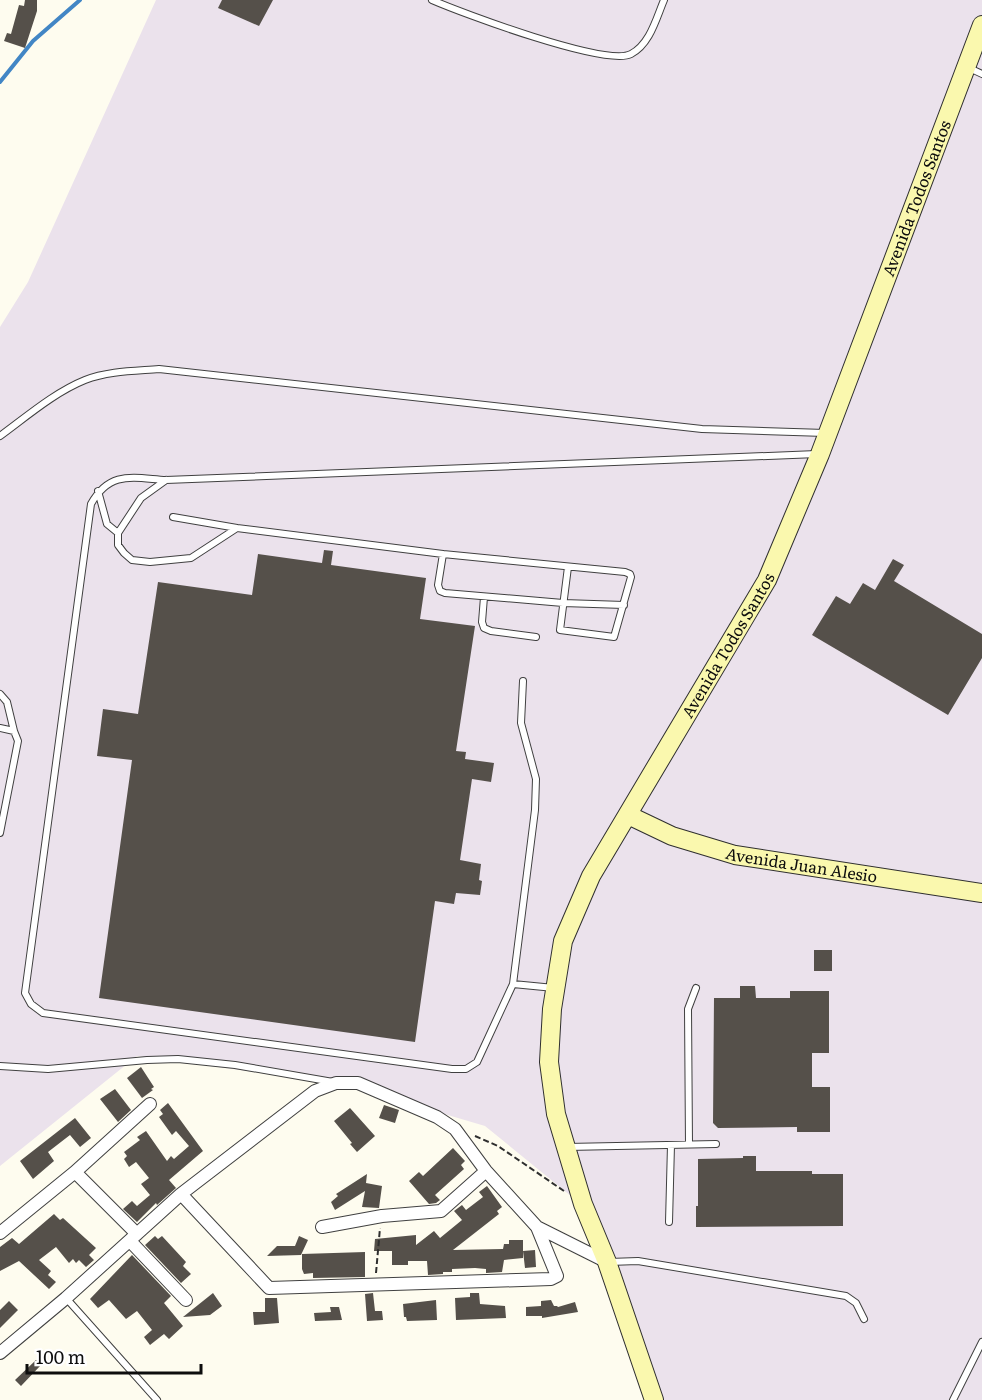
<svg xmlns="http://www.w3.org/2000/svg" width="982" height="1400" font-family="Literata,serif">
	<style>
		.industrial { fill: #ebe2ec }
		.lines { fill: none; stroke-linecap: round; stroke-linejoin: round }
		.stream { stroke: #4286c5; stroke-width: 4 }
		.building { fill: #55504a }
		.lane-casing { stroke: #404040; stroke-width: 8 }
		.street-casing { stroke: #404040; stroke-width: 14 }
		.secondary-casing { stroke: #2f2f2f; stroke-width: 20 }
		.path { stroke: #2f2f2f; stroke-width: 2; stroke-dasharray: 6 3; stroke-linecap: butt }
		.lane { stroke: #fff; stroke-width: 6 }
		.street { stroke: #fff; stroke-width: 12 }
		.secondary { stroke: #faf8ae; stroke-width: 18 }
		.labels { text-anchor: middle; stroke-width: 6; stroke-linejoin: round; paint-order: stroke }
		.street-label { font-size: 16px; fill: #0d0d0d; stroke: #fff }
	</style>
	<rect width="100%" height="100%" fill="#fefcef"/>
	<path class="industrial" d="M156,0H982V1400H655L593,1214L485,1126L343,1084L137,1056L0,1166V327L28,282Z"/>
	<g class="lines">
		<path class="stream" d="M0,82L33,41L80,0"/>
	</g>
	<path class="building" d="M25,0H37V11L25,48L4,41L7,33L11,34L19,5L24,6Z
		M222,0H273L259,26L218,8Z
		M324,550L333,551L331,565L426,578L420,619L475,626L456,751L466,752L465,759L494,763L491,782L472,779L460,860L481,864L479,880L482,881L480,895L456,893L454,904L435,901L415,1042L99,998L132,760L97,756L103,709L138,714L158,582L252,595L258,554L322,563Z
		M893,559L904,565L894,581L982,634V658L948,715L812,635L836,596L850,604L863,583L875,590Z
		M814,950H832V971H814Z
		M740,986H755L756,998H790V991H829V1053H812V1087H830V1132H797V1127L718,1128L713,1123L714,998H740Z
		M141,1067L154,1087L151,1089L153,1090L142,1098L127,1078Z
		M115,1089L131,1110L118,1122L100,1099Z
		M168,1103L203,1151L169,1180L176,1188L157,1205L156,1203L137,1222L123,1209L132,1201L137,1206L150,1195L141,1184L149,1178L136,1162L129,1167L124,1159L127,1156L124,1152L140,1140L137,1137L146,1131L167,1161L171,1156L174,1159L189,1146L176,1131L172,1135L159,1117L163,1114L160,1110Z
		M384,1105L399,1110L395,1123L379,1118Z
		M350,1108L375,1136L357,1152L350,1144L352,1143L334,1121Z
		M75,1118L91,1138L80,1147L70,1135L48,1152L54,1161L33,1179L20,1161Z
		M453,1148L465,1161L461,1165L464,1169L435,1195L440,1200L436,1203L429,1204L409,1181L419,1172L423,1176Z
		M743,1156H756V1171H812V1174H843V1226L696,1227V1206H698V1159L743,1158Z
		M367,1174L366,1183L382,1186L379,1208L362,1207L365,1191L335,1210L331,1202L338,1196L336,1194Z
		M487,1186L502,1207L497,1211L499,1214L453,1250L503,1249L504,1244H509V1240H523V1258L504,1260L502,1272L486,1273V1269L475,1268L452,1269V1272H443V1274L428,1275L427,1261H408V1265H392V1251H374L375,1239L416,1235V1245L434,1231L440,1238L462,1220L454,1211L462,1205L466,1210L483,1197L479,1192Z
		M54,1214L60,1220L63,1218L96,1248L89,1255L94,1260L86,1267L79,1260L76,1263L73,1259L69,1263L56,1247L39,1260L51,1271L48,1275L56,1282L49,1289L19,1261L0,1271V1247L12,1238L19,1244Z
		M155,1236L158,1239L162,1236L186,1262L183,1266L191,1274L181,1283L145,1245Z
		M299,1236L308,1240L301,1255L267,1256L277,1246H295Z
		M535,1250L536,1267L525,1268L523,1251Z
		M365,1252V1277L313,1278V1273L304,1274L302,1269V1254Z
		M132,1255L171,1296L164,1303L183,1326L169,1339L164,1334L150,1345L144,1337L152,1330L137,1311L126,1319L109,1300L98,1308L90,1299Z
		M213,1293L222,1306L210,1315L183,1317Z
		M373,1293L375,1311H382L383,1320L367,1321L365,1294Z
		M470,1293H479L480,1304L505,1306L506,1318L456,1320L455,1298L470,1297Z
		M265,1298H277L279,1323L254,1325L253,1312H265Z
		M436,1300L437,1320L407,1321L406,1317H404L403,1304Z
		M551,1300L554,1306H557L558,1307L575,1302L578,1312L542,1318V1316H526V1307L541,1306V1301Z
		M9,1301L18,1310L0,1328V1310Z
		M330,1307H339L342,1320L315,1321L314,1313L331,1312Z
		M36,1360L41,1365L21,1386L15,1380Z"/>
	<g class="lines">
		<g class="lane-casing">
			<path id="lane" d="M432,0C462,13 606,67 631,54C650,44 656,19 664,0
				M967,67L982,74
				M0,436C26,417 55,392 85,380C108,371 135,371 159,369L702,429L825,433
				M166,480L141,498L118,533V545L124,553L132,560L150,562L191,558L237,528L443,554L625,572L630,574L631,577L614,637L560,630L568,567
				M98,491L107,524L118,533
				M173,517L237,528
				M443,554L438,585L440,591L445,593L563,603L624,605
				M484,597L482,622L484,628L491,631L536,637
				M523,681L521,723L536,779L535,810L513,984L477,1062L466,1069H452L43,1013L31,1004L25,993L91,504C110,470 133,478 166,480L817,454
				M0,694L7,702L14,731
				M0,728L14,731L18,741L0,833
				M513,984L554,988
				M0,1066L48,1069L147,1060L178,1059L235,1065L333,1082
				M689,1144L688,1009L696,988
				M567,1147L716,1144
				M669,1222L671,1145
				M609,1262L638,1261L846,1296L856,1303L864,1319
				M66,1298L157,1400
				M953,1400L982,1342"/>
		</g>
		<g class="street-casing">
			<path id="street" d="M75,1172L150,1104
				M322,1227L382,1216L441,1211L486,1171
				M537,1227L607,1262
				M0,1233L75,1172L137,1234
				M130,1241L186,1300
				M0,1353L66,1298L181,1194L315,1091L336,1083H358L437,1117L455,1129L486,1171L537,1227L557,1276L551,1279L269,1288L181,1194"/>
		</g>
		<g class="secondary-casing">
			<g id="secondary">
				<path id="s1" d="M628,815L672,836L735,855L982,893"/>
				<path id="s2" d="M654,1400L607,1262L583,1204L556,1114L549,1062L552,1009L563,941L591,876L767,580L820,454L982,25"/>
			</g>
		</g>
		<path class="path" d="M475,1136L498,1146L564,1191
			M376,1273L380,1228"/>
		<use href="#lane" class="lane"/>
		<use href="#street" class="street"/>
		<use href="#secondary" class="secondary"/>
	</g>
	<g class="labels">
		<g class="street-label">
			<text dy="6" stroke="none"><textPath href="#s2" startOffset="1302">Avenida Todos Santos</textPath></text>
			<text dy="6" stroke="none"><textPath href="#s2" startOffset="816">Avenida Todos Santos</textPath></text>
			<text dy="6" stroke="none"><textPath href="#s1" startOffset="182">Avenida Juan Alesio</textPath></text>
		</g>
	</g>
	<path d="M27 1364v9h174v-9" fill="none" stroke="#0d0d0d" stroke-width="3"/>
	<text x="36" y="1364" font-size="18" fill="#0d0d0d" stroke="#ffffff" stroke-width="4.5" paint-order="stroke">100 m</text>
</svg>
